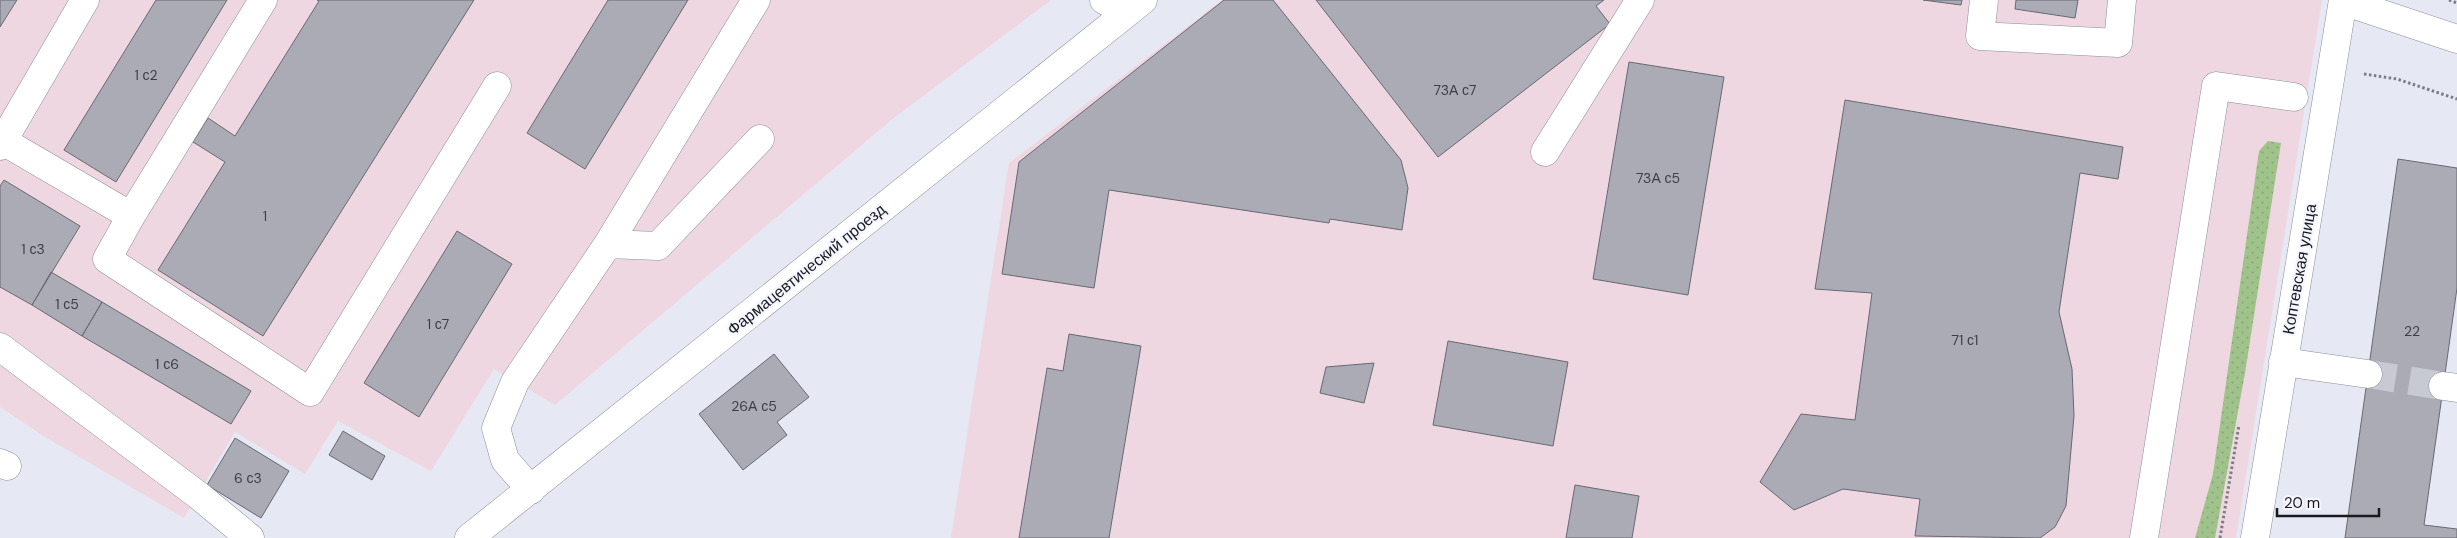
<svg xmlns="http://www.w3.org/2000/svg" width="2457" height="538" font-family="'DM Sans',sans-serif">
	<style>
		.industrial { fill: #efd7e2 }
		.grass { fill: url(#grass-dots) }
		.building { fill: #aaabb5; stroke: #686972 }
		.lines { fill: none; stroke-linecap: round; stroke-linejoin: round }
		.minor-tunnel { stroke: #c7c9d3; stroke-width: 28; stroke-dasharray: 28 14; stroke-linecap: butt }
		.minor-casing { stroke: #8c8d97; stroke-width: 29 }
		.path { stroke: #7c7d84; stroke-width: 3; stroke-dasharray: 2.5 2.5; stroke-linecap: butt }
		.minor { stroke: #fff; stroke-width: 28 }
		.labels { text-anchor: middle; stroke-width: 4.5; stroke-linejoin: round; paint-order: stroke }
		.number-label { font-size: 14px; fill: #3d3e43 }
		.street-label { font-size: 16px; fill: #191a1d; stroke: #f4f5fe }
	</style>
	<defs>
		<pattern id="grass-dots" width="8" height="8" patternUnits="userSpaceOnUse" patternTransform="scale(1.25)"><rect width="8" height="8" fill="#a0c38b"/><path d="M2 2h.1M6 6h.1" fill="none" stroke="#89a778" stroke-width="1.8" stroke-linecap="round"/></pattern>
	</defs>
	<rect width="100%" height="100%" fill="#e6e8f3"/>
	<path class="industrial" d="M0,0H1051L890,121L555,405L494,369L431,471L338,421L305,474L235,432L184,518L45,437L0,407Z
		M1222,0H2322L2236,538H951L1009,163Z"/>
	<path class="grass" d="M2268,141L2281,143L2245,373L2215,538H2195L2213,474L2259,151Z"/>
	<path class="building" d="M0,0H17L0,27Z
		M156,0H227L116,182L64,150Z
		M317,0H474L263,336L158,270L225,162L193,142L208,118L235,136L319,1Z
		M608,0H688L585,169L527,133Z
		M1224,0H1273L1401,160L1408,188L1402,230L1330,219L1329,223L1109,190L1094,288L1002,274L1019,162Z
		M1316,0H1604L1596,6L1610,24L1438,157Z
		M1923,0H1962L1961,5Z
		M2016,0H2078L2075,18L2015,9Z
		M1629,62L1724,77L1688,295L1593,279Z
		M1845,100L2123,147L2118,179L2080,173L2059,312L2072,369L2074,416L2066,506L2055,527L2040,538L1915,536L1920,499L1843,489L1794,510L1760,482L1801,414L1855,420L1872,293L1815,289Z
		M2398,159L2457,168V288L2424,525L2457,529V538H2345Z
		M4,180L80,226L32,305L0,287V186Z
		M457,231L512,264L419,417L364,383Z
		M51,272L102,302L82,336L32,305Z
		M102,302L251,391L231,424L82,336Z
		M1069,334L1141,346L1109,538H1019L1047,368L1063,371Z
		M1448,341L1568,362L1553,446L1433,425Z
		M774,354L809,397L777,422L787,435L743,470L699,414Z
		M1374,363L1364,403L1320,393L1326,367Z
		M343,431L385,456L372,480L329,455Z
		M235,438L289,471L261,518L207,485Z
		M1575,485L1639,496L1632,538H1566Z"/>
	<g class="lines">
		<path class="minor-tunnel" d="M2368,374L2443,386"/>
		<g class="minor-casing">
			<path id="minor" d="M1104,0L1128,12
				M1984,0L1980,36L2118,43L2122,0
				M2343,1L2457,39
				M3,141L131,216L263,0
				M0,146L85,0
				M1545,152L1640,0
				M131,216L107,259L310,392L497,86
				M608,244L658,246L760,139
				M0,347L198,495L250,538
				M2283,362L2368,374
				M2443,386L2457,388
				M0,463L7,466
				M531,490L505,460L496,428L515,382L608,244L756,0
				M469,538L1143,0
				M2144,538L2216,86L2294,97
				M2255,538L2343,0"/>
		</g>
		<path class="path" d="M2449,0L2457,3
			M2364,74L2397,79L2457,99
			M2220,538L2239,425"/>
		<use href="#minor" class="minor"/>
	</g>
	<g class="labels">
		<g class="number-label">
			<text x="146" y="80">1 с2</text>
			<text x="1455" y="95">73А с7</text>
			<text x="1658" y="183">73А с5</text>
			<text x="265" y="221">1</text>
			<text x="33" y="254">1 с3</text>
			<text x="67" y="309">1 с5</text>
			<text x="438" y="329">1 с7</text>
			<text x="2412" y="336">22</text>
			<text x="1965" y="345">71 с1</text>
			<text x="167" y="369">1 с6</text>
			<text x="754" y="411">26А с5</text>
			<text x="248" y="483">6 с3</text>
		</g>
		<g class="street-label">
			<text transform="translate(806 269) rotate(-39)" y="6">Фармацевтический проезд</text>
			<text transform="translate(2299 269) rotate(-80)" y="6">Коптевская улица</text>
		</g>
	</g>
	<path d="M2277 508v8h102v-8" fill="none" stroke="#191a1d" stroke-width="2.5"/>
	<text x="2284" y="508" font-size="15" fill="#191a1d" stroke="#f4f5fe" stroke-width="4" paint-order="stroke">20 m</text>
</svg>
